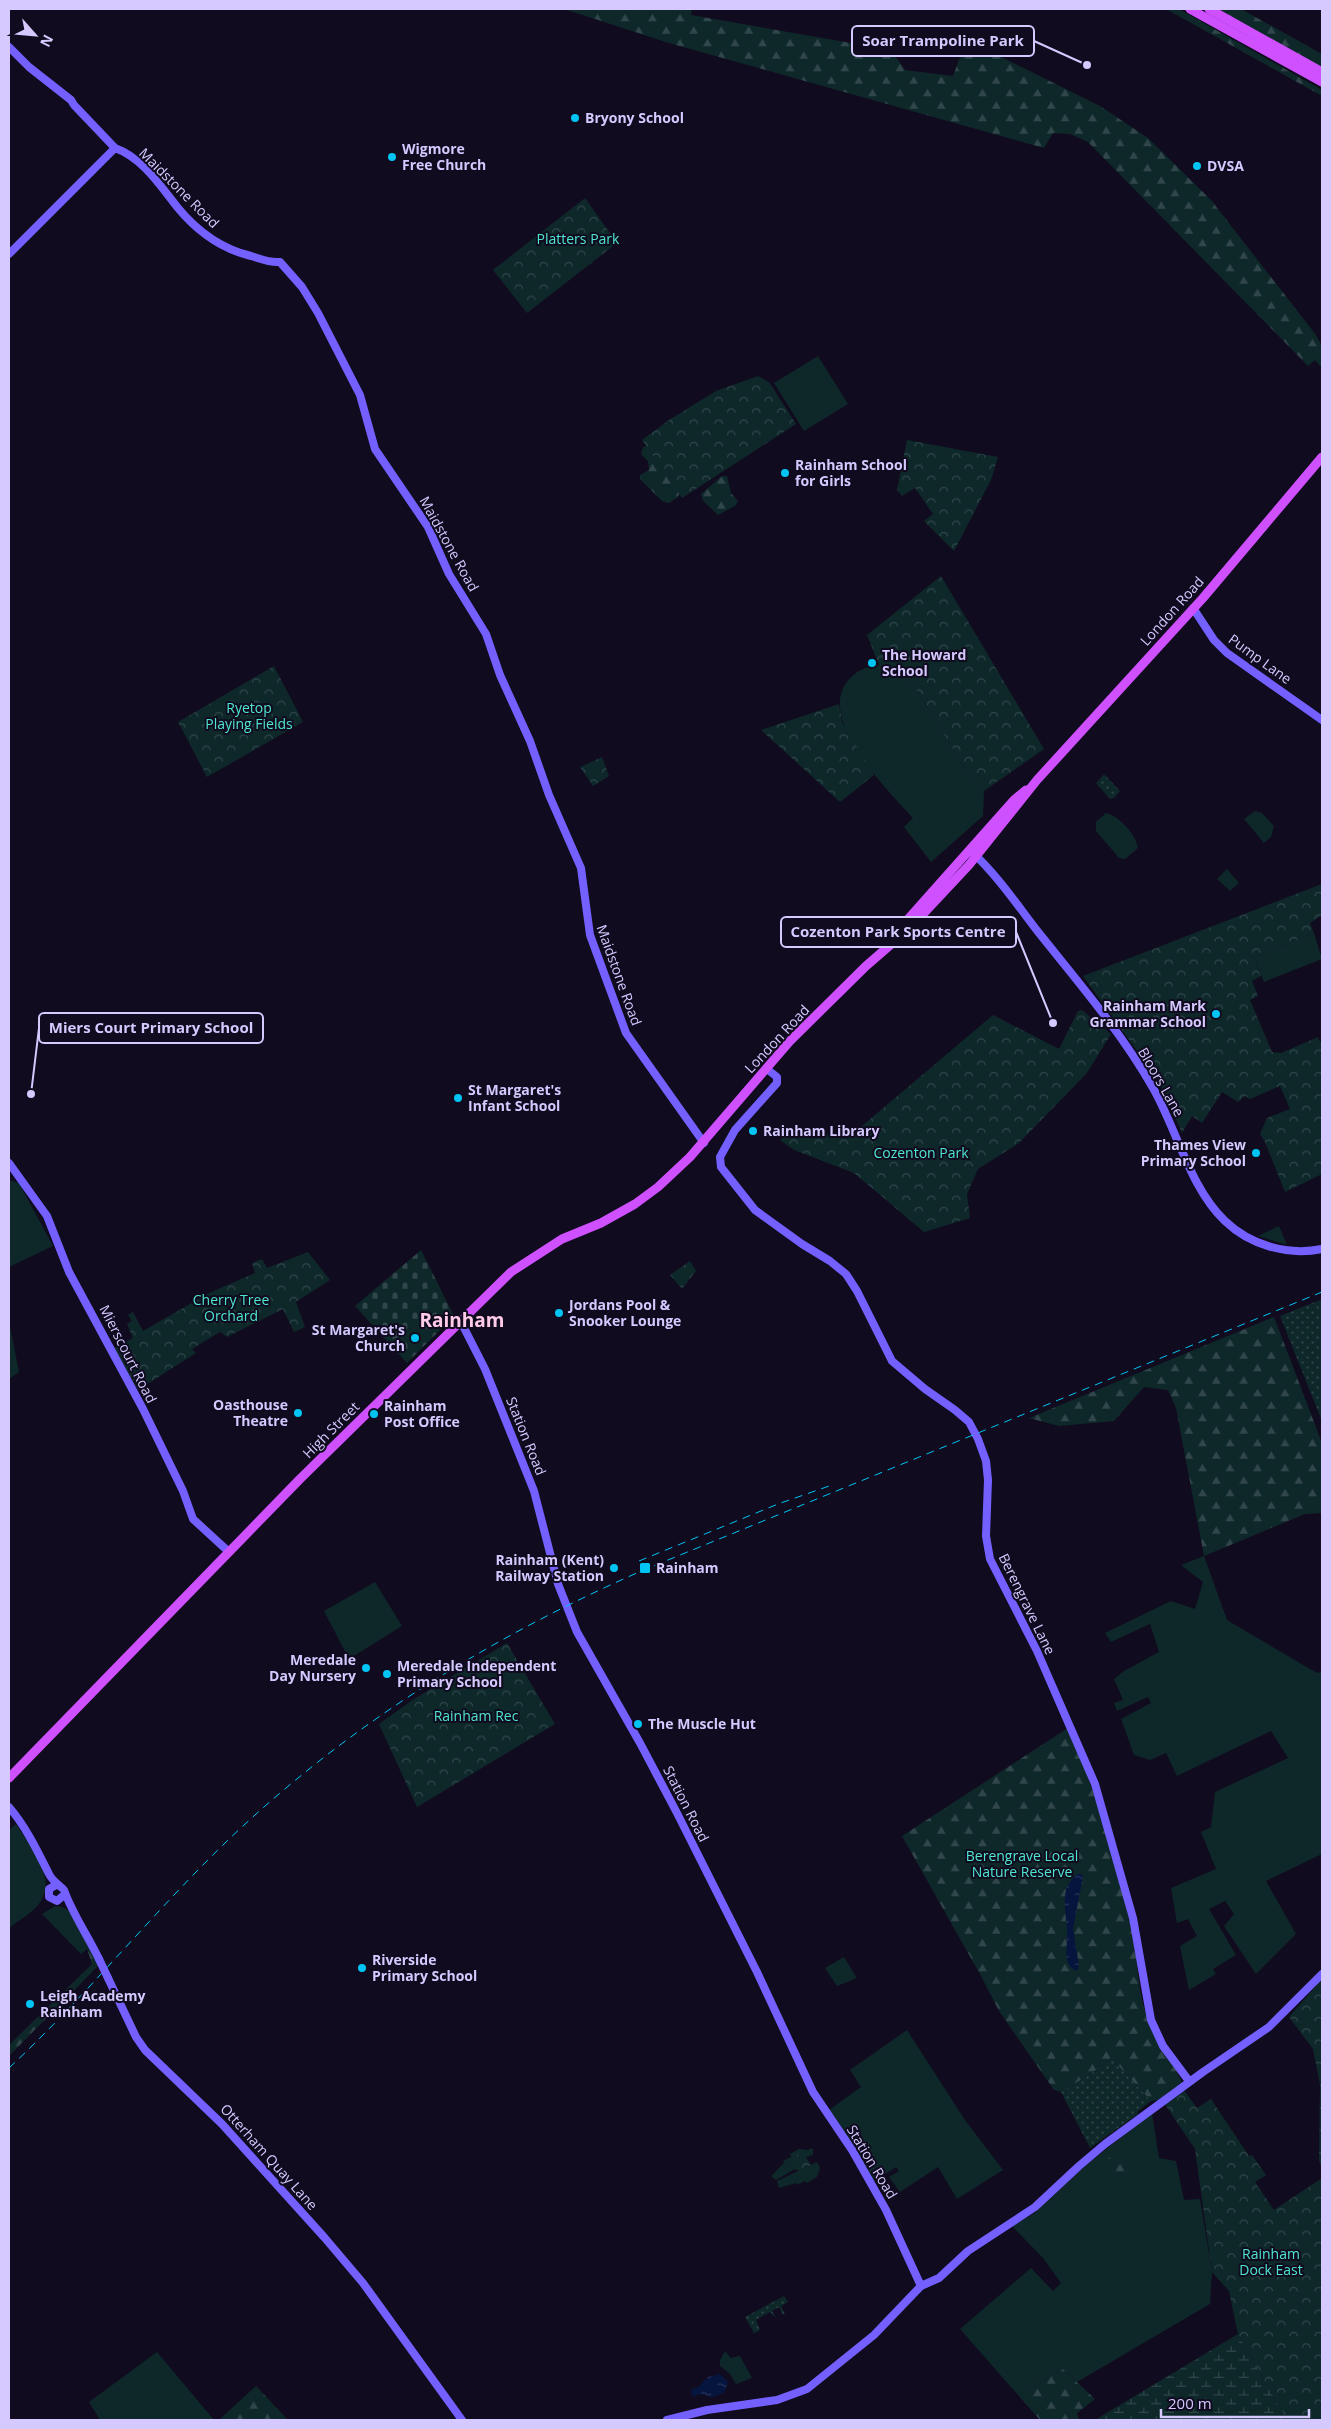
<svg xmlns="http://www.w3.org/2000/svg" width="1331" height="2429" font-family="'Open Sans',sans-serif">
	<style>
		.grass { fill: #0e282a }
		.forest { fill: url(#forest-firs) }
		.wetland { fill: url(#wetland-marsh) }
		.cemetery { fill: url(#cemetery-stones) }
		.park { fill: url(#park-crowns) }
		.garden { fill: url(#garden-dots) }
		.water { fill: url(#water-ripples) }
		.lines { fill: none; stroke-linecap: round; stroke-linejoin: round }
		.secondary { stroke: #7460ff; stroke-width: 8 }
		.primary { stroke: #cf50ff; stroke-width: 9 }
		.rail { stroke: #00c4f4; stroke-width: 1; stroke-dasharray: 8 6; stroke-linecap: butt }
		.secondary-bridge { stroke: #7460ff; stroke-width: 8 }
		.poi-dot { fill: #00c4f4; stroke: #100b1f; stroke-width: 2 }
		.labels { text-anchor: middle; stroke-width: 4; stroke-linejoin: round; paint-order: stroke }
		.poi-label { font-size: 14px; font-weight: bold; fill: #d5c9ff; stroke: #100b1f; text-anchor: start }
		.street-label { font-size: 14px; fill: #d5c9ff; stroke: #100b1f }
		.park-label { font-size: 14px; fill: #4fe6cf; stroke: #100b1f }
		.district-label { font-size: 19px; font-weight: bold; fill: #ffcbe7; stroke: #100b1f }
		.leader { fill: none; stroke: #d5c9ff; stroke-width: 2 }
		.callout-dot { fill: #d5c9ff; stroke: #100b1f; stroke-width: 2 }
		.callout { fill: #100b1f; stroke: #d5c9ff; stroke-width: 2 }
		.callout-label { font-size: 15px; text-anchor: middle; font-weight: bold; fill: #d5c9ff }
	</style>
	<defs>
		<pattern id="forest-firs" width="22" height="20" patternUnits="userSpaceOnUse" patternTransform="scale(1.25)"><rect width="22" height="20" fill="#0e282a"/><path d="M5 1l3.5 6h-7zM16 11l3.5 6h-7z" fill="#30464a"/></pattern>
		<pattern id="wetland-marsh" width="20" height="14" patternUnits="userSpaceOnUse" patternTransform="scale(1.25)"><rect width="20" height="14" fill="#0e282a"/><path d="M1 5h8M5 5V1M11 12h8M15 12V8" fill="none" stroke="#30464a"/></pattern>
		<pattern id="cemetery-stones" width="16" height="16" patternUnits="userSpaceOnUse" patternTransform="scale(1.25)"><rect width="16" height="16" fill="#0e282a"/><path d="M2 7V4a2 2 0 0 1 4 0v3zM10 15v-3a2 2 0 0 1 4 0v3z" fill="#30464a"/></pattern>
		<pattern id="park-crowns" width="20" height="18" patternUnits="userSpaceOnUse" patternTransform="scale(1.25)"><rect width="20" height="18" fill="#0e282a"/><path d="M2 6a3 3 0 1 1 6 0M12 15a3 3 0 1 1 6 0" fill="none" stroke="#30464a"/></pattern>
		<pattern id="garden-dots" width="8" height="8" patternUnits="userSpaceOnUse" patternTransform="scale(1.25)"><rect width="8" height="8" fill="#0e282a"/><path d="M2 2h.1M6 6h.1" fill="none" stroke="#30464a" stroke-width="1.8" stroke-linecap="round"/></pattern>
		<pattern id="water-ripples" width="26" height="14" patternUnits="userSpaceOnUse" patternTransform="scale(1.25)"><rect width="26" height="14" fill="#06153e"/><path d="M2 4q2-2 4 0t4 0M15 11q2-2 4 0t4 0" fill="none" stroke="#29365b"/></pattern>
	</defs>
	<rect width="100%" height="100%" fill="#100b1f"/>
	<path class="grass" d="M818,356L848,404L804,431L774,383Z
		M879,665L902,672L911,681L966,770L984,791L983,816L931,862L904,827L913,818C889,792 817,720 847,682C855,671 865,667 879,665Z
		M1255,811L1262,813L1274,826L1271,837L1264,843L1244,819Z
		M1106,813C1119,816 1136,834 1138,848L1125,859L1119,858L1096,831V822Z
		M1227,869L1239,883L1230,891L1217,879Z
		M1314,933L1322,959L1264,982L1254,957Z
		M9,1180L19,1183L53,1246L9,1267Z
		M1279,1226L1287,1245L1258,1236Z
		M9,1321L19,1372L9,1379Z
		M1204,1556L1227,1620L1310,1669L1318,1673L1322,1671V1854L1266,1881L1296,1934L1256,1974L1224,1926L1234,1914L1225,1901L1209,1909L1236,1955L1213,1969L1216,1974L1189,1990L1180,1946L1197,1936L1188,1919L1177,1923L1171,1888L1216,1869L1201,1832L1211,1827L1215,1792L1288,1758L1271,1731L1177,1776L1166,1753L1150,1760L1134,1755L1121,1719L1151,1703L1148,1697L1117,1711L1114,1703L1123,1700L1114,1679L1124,1671L1159,1652L1150,1624L1111,1642L1105,1633L1171,1601L1195,1609L1203,1582L1181,1565Z
		M375,1582L402,1626L349,1659L324,1611Z
		M16,1824C29,1844 54,1871 43,1897C38,1910 19,1920 9,1928V1830Z
		M55,1906C74,1906 81,1927 89,1942L87,1949L81,1954L42,1914Z
		M844,1957L857,1978L837,1986L825,1968Z
		M907,2030L965,2120L1003,2170L957,2199L938,2167L900,2192L889,2177L899,2171L896,2167L872,2183L829,2110L861,2087L850,2070Z
		M1152,2113L1159,2158L1176,2161L1184,2200L1200,2199L1212,2272L1210,2304L1077,2382L1063,2369L1018,2395L960,2329L1031,2268L1053,2291L1061,2283L1043,2258L1012,2226L1035,2213L1084,2167Z
		M810,2148L813,2149V2155L790,2162L785,2166L795,2169L776,2180L771,2176L784,2163L783,2161L791,2157L790,2154L799,2149L809,2150Z
		M817,2162L820,2168L817,2177L807,2183L805,2181L797,2185L796,2183L779,2188L777,2181Z
		M725,2351L731,2358L740,2356L752,2378L736,2384L730,2374L720,2366V2360Z
		M157,2352L214,2420H100L89,2402Z"/>
	<path class="forest" d="M564,9H692L691,15L891,50L905,70L953,76L960,57L946,51L953,33L1100,106L1148,138L1211,200L1316,335L1322,346V368L1315,360L1308,366L1088,142L1070,134L1053,133L1044,148L669,43Z
		M1166,9H1179L1322,90V96Z
		M1216,9H1241L1322,54V68Z
		M649,446L680,492L678,497L669,503L662,501L640,479V475L649,470L648,461L641,454L643,447Z
		M722,476H727L731,493L738,501L735,506L718,515L703,501L701,494Z
		M1274,1317L1322,1443V1513L1305,1514L1204,1556L1176,1408L1168,1390L1144,1387L1114,1421L1059,1426L1029,1418Z
		M1068,1728C1098,1797 1117,1862 1133,1935C1138,1959 1137,1984 1144,2007C1152,2034 1170,2056 1182,2082L1158,2100L1151,2101L1111,2058L1091,2074L1061,2092L1054,2090L999,2011L981,1976L902,1836Z
		M89,1942L100,1964L9,2056V2045L92,1964L87,1949Z
		M1119,2150L1128,2156L1136,2171L1121,2187L1101,2164Z
		M1063,2369L1095,2399L1077,2413L1079,2420H1040L1018,2395Z
		M256,2386L288,2420H219Z"/>
	<path class="wetland" d="M1238,2334L1287,2420H1095Z"/>
	<path class="cemetery" d="M421,1250L454,1316L407,1363L355,1306Z"/>
	<path class="park" d="M585,198L617,243L527,313L493,270Z
		M758,376L769,382L796,424L682,498L642,440L669,420L716,391Z
		M907,440L998,457L991,480L954,551L924,521L933,514L915,488L902,496L897,490Z
		M941,576L1044,749L984,791L966,770L911,681L902,672L879,665L867,635Z
		M274,666L303,722L207,777L178,722Z
		M839,704L842,722L874,775L840,802L761,730Z
		M602,757L609,776L593,786L580,767Z
		M1322,884V915L1310,923L1314,933L1254,957L1261,976L1252,981L1258,996L1250,1000L1272,1052L1281,1053L1318,1037L1320,1042L1322,1041V1174L1285,1192L1265,1142L1260,1134L1267,1118L1290,1109L1280,1086L1250,1099L1245,1096L1238,1102L1222,1092L1202,1123L1192,1116L1182,1133L1164,1092L1145,1062L1083,976Z
		M1082,1010L1111,1034L1087,1073L1019,1143L978,1169L967,1194L970,1218L924,1232L854,1173L794,1150L780,1140C792,1127 831,1136 849,1137L993,1015L1059,1049L1078,1011Z
		M308,1252L330,1280L296,1302L305,1327L294,1332L283,1309L227,1337L220,1332L192,1349L196,1353L138,1390L114,1348L133,1338L127,1324L132,1321L128,1315L133,1312L143,1331L209,1293L255,1273L252,1263L262,1259L267,1268Z
		M690,1261L696,1271L682,1289L670,1275Z
		M507,1643L555,1724L417,1807L379,1724L414,1699Z
		M1322,1979V2170L1319,2160L1320,2085L1313,2049L1289,2017Z
		M1183,2089L1197,2108L1211,2099L1249,2156L1252,2155L1266,2175L1255,2182L1274,2210L1322,2178V2420H1287L1238,2334L1229,2291L1212,2272L1195,2149L1164,2103Z
		M799,2154L806,2157L811,2165L800,2171L785,2166L790,2162L789,2160Z"/>
	<path class="garden" d="M1104,774L1120,791L1114,798L1110,799L1096,783Z
		M1322,1299V1421L1280,1316Z
		M1111,2058L1151,2101L1137,2112L1138,2114L1090,2148L1061,2092L1091,2074Z
		M784,2296L788,2302L781,2306L785,2314L783,2315L779,2307L772,2311L776,2318L770,2312L756,2320L760,2330L749,2336L754,2333L745,2317Z"/>
	<path class="water" d="M1077,1874H1082L1083,1877L1073,1928L1079,1966L1077,1971C1060,1965 1069,1942 1067,1929C1066,1916 1063,1903 1066,1890C1068,1883 1072,1879 1077,1874Z
		M720,2374L728,2382L724,2393L712,2397L699,2394L694,2397L691,2394V2389L697,2388L708,2377Z"/>
	<g class="lines">
		<path class="secondary" d="M9,47L29,67L71,100L74,105L115,148C143,158 161,187 178,208C197,231 222,249 251,256C261,259 269,263 280,262L302,287L318,313L360,395L375,449L428,527L449,574L486,634L500,675L530,741L549,795L581,868L590,935L626,1033L704,1143
			M9,254L115,148
			M1193,608L1214,640L1227,653L1322,720
			M972,852C997,875 1018,906 1039,933C1079,983 1122,1033 1153,1088C1177,1130 1190,1188 1225,1221C1250,1245 1287,1256 1322,1249
			M767,1069L777,1077V1083L735,1130L720,1157L721,1167L755,1210L802,1244L830,1261L846,1274L857,1291L892,1361L925,1389L955,1410L969,1422L978,1439L986,1461L988,1480L986,1536L990,1559L1037,1651L1095,1784L1133,1918L1151,2020L1163,2046L1189,2081
			M9,1163L47,1216L69,1272L143,1409L183,1491L193,1519L229,1552
			M460,1320L485,1369L534,1491L558,1584L577,1632L640,1743L677,1813L757,1972L813,2092L852,2150L886,2210L921,2286
			M9,1807C26,1827 37,1850 49,1874C52,1881 63,1888 64,1890C72,1913 88,1936 99,1959
			M56,1885L49,1889V1897L57,1901L64,1895
			M108,1978L136,2037L145,2050L222,2124L324,2237L363,2283L462,2420
			M921,2286L939,2278L968,2251L1035,2207L1079,2166L1105,2144L1203,2072L1269,2027L1322,1974
			M667,2420L707,2410L777,2400L807,2389L874,2335L921,2286"/>
		<path class="primary" d="M1190,9L1322,82
			M1209,9L1322,72
			M885,945L1014,800L1026,790
			M9,1778L300,1479L511,1272L562,1239L601,1223L635,1204L658,1187L690,1157L790,1041L866,966L911,927L969,865L1037,780L1203,598L1322,457"/>
		<path class="rail" d="M639,1561L778,1504L832,1485
			M9,2068C85,1997 150,1916 225,1843C346,1726 492,1636 646,1569L1322,1292"/>
		<path class="secondary-bridge" d="M99,1959L108,1978"/>
	</g>
	<g class="poi-dot">
		<circle cx="575" cy="118" r="5"/>
		<circle cx="392" cy="157" r="5"/>
		<circle cx="1197" cy="166" r="5"/>
		<circle cx="785" cy="473" r="5"/>
		<circle cx="872" cy="663" r="5"/>
		<circle cx="1216" cy="1014" r="5"/>
		<circle cx="458" cy="1098" r="5"/>
		<circle cx="753" cy="1131" r="5"/>
		<circle cx="1256" cy="1153" r="5"/>
		<circle cx="559" cy="1313" r="5"/>
		<circle cx="415" cy="1338" r="5"/>
		<circle cx="298" cy="1413" r="5"/>
		<circle cx="374" cy="1414" r="5"/>
		<circle cx="614" cy="1568" r="5"/>
		<rect x="639" y="1562" width="12" height="12" rx="2.5"/>
		<circle cx="366" cy="1668" r="5"/>
		<circle cx="387" cy="1674" r="5"/>
		<circle cx="638" cy="1724" r="5"/>
		<circle cx="362" cy="1968" r="5"/>
		<circle cx="30" cy="2004" r="5"/>
	</g>
	<g class="labels">
		<g class="poi-label">
			<text x="585" y="123">Bryony School</text>
			<text x="402" y="154">Wigmore<tspan x="402" dy="16">Free Church</tspan></text>
			<text x="1207" y="171">DVSA</text>
			<text x="795" y="470">Rainham School<tspan x="795" dy="16">for Girls</tspan></text>
			<text x="882" y="660">The Howard<tspan x="882" dy="16">School</tspan></text>
			<text x="1206" y="1011" text-anchor="end">Rainham Mark<tspan x="1206" dy="16">Grammar School</tspan></text>
			<text x="468" y="1095">St Margaret's<tspan x="468" dy="16">Infant School</tspan></text>
			<text x="763" y="1136">Rainham Library</text>
			<text x="1246" y="1150" text-anchor="end">Thames View<tspan x="1246" dy="16">Primary School</tspan></text>
			<text x="569" y="1310">Jordans Pool &amp;<tspan x="569" dy="16">Snooker Lounge</tspan></text>
			<text x="405" y="1335" text-anchor="end">St Margaret's<tspan x="405" dy="16">Church</tspan></text>
			<text x="288" y="1410" text-anchor="end">Oasthouse<tspan x="288" dy="16">Theatre</tspan></text>
			<text x="384" y="1411">Rainham<tspan x="384" dy="16">Post Office</tspan></text>
			<text x="604" y="1565" text-anchor="end">Rainham (Kent)<tspan x="604" dy="16">Railway Station</tspan></text>
			<text x="656" y="1573">Rainham</text>
			<text x="356" y="1665" text-anchor="end">Meredale<tspan x="356" dy="16">Day Nursery</tspan></text>
			<text x="397" y="1671">Meredale Independent<tspan x="397" dy="16">Primary School</tspan></text>
			<text x="648" y="1729">The Muscle Hut</text>
			<text x="372" y="1965">Riverside<tspan x="372" dy="16">Primary School</tspan></text>
			<text x="40" y="2001">Leigh Academy<tspan x="40" dy="16">Rainham</tspan></text>
		</g>
		<g class="street-label">
			<text transform="translate(179 188) rotate(45)" y="5">Maidstone Road</text>
			<text transform="translate(449 544) rotate(61)" y="5">Maidstone Road</text>
			<text transform="translate(1172 611) rotate(-48)" y="5">London Road</text>
			<text transform="translate(1260 659) rotate(36)" y="5">Pump Lane</text>
			<text transform="translate(619 975) rotate(70)" y="5">Maidstone Road</text>
			<text transform="translate(777 1039) rotate(-47)" y="5">London Road</text>
			<text transform="translate(1161 1082) rotate(60)" y="5">Bloors Lane</text>
			<text transform="translate(128 1354) rotate(63)" y="5">Mierscourt Road</text>
			<text transform="translate(331 1430) rotate(-45)" y="5">High Street</text>
			<text transform="translate(526 1436) rotate(68)" y="5">Station Road</text>
			<text transform="translate(1027 1604) rotate(64)" y="5">Berengrave Lane</text>
			<text transform="translate(686 1804) rotate(63)" y="5">Station Road</text>
			<text transform="translate(269 2157) rotate(48)" y="5">Otterham Quay Lane</text>
			<text transform="translate(872 2162) rotate(59)" y="5">Station Road</text>
		</g>
		<g class="park-label">
			<text x="578" y="244">Platters Park</text>
			<text x="249" y="713">Ryetop<tspan x="249" dy="16">Playing Fields</tspan></text>
			<text x="921" y="1158">Cozenton Park</text>
			<text x="231" y="1305">Cherry Tree<tspan x="231" dy="16">Orchard</tspan></text>
			<text x="476" y="1721">Rainham Rec</text>
			<text x="1022" y="1861">Berengrave Local<tspan x="1022" dy="16">Nature Reserve</tspan></text>
			<text x="1271" y="2259">Rainham<tspan x="1271" dy="16">Dock East</tspan></text>
		</g>
		<g class="district-label">
			<text x="462" y="1327">Rainham</text>
		</g>
	</g>
	<path class="leader" d="M1087 65L1034 41M1053 1023L1016 932M31 1094L39 1028"/>
	<g class="callout-dot">
		<circle cx="1087" cy="65" r="5"/>
		<circle cx="1053" cy="1023" r="5"/>
		<circle cx="31" cy="1094" r="5"/>
	</g>
	<g class="callout">
		<rect x="852" y="26" width="182" height="30" rx="5"/>
		<rect x="781" y="917" width="235" height="30" rx="5"/>
		<rect x="39" y="1013" width="224" height="30" rx="5"/>
	</g>
	<g class="callout-label">
		<text x="943" y="46">Soar Trampoline Park</text>
		<text x="898" y="937">Cozenton Park Sports Centre</text>
		<text x="151" y="1033">Miers Court Primary School</text>
	</g>
	<rect width="1331" height="2429" fill="none" stroke="#d5c9ff" stroke-width="20"/>
	<g transform="translate(35 35) rotate(117)" stroke="#100b1f" stroke-width="4" paint-order="stroke">
	<path d="M0-4L9 19L0 12L-9 19Z" fill="#d5c9ff"/>
	<text y="-8" font-size="14" font-weight="bold" text-anchor="middle" fill="#d5c9ff">N</text>
	</g>
	<path d="M1161 2409v8h148v-8" fill="none" stroke="#d5c9ff" stroke-width="2.5"/>
	<text x="1168" y="2409" font-size="15" fill="#d5c9ff" stroke="#100b1f" stroke-width="4" paint-order="stroke">200 m</text>
</svg>
